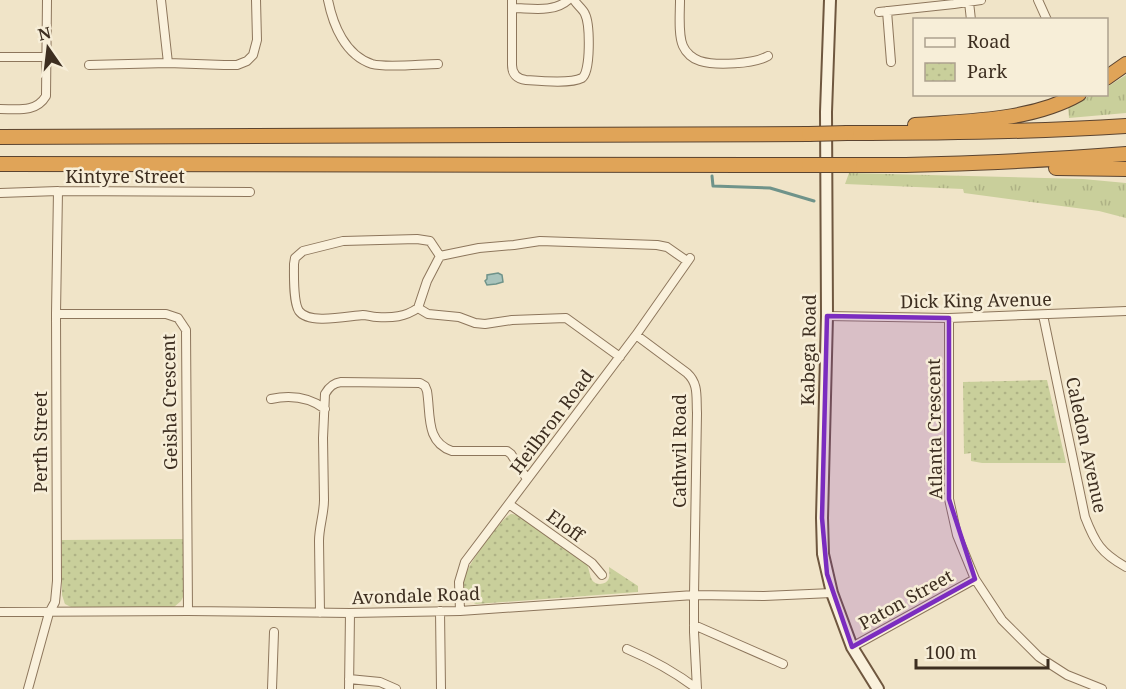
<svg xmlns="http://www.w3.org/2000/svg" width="1126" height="689" font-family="'Noto Serif',serif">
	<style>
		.grass { fill: url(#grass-tufts) }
		.park { fill: url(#park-dots) }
		.water { fill: url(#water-ripples); stroke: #6f938a; stroke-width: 1.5 }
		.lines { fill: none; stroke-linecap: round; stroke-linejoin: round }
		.stream { stroke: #6f938a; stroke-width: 3 }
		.street-casing { stroke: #8d765c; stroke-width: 10 }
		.secondary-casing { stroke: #6f573f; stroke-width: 14 }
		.highway-casing { stroke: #5b4430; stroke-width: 16 }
		.street { stroke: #faf1dc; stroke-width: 8 }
		.secondary { stroke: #faf1dc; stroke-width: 10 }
		.highway { stroke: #e0a458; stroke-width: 14 }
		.highway-bridge-casing { stroke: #5b4430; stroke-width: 16; stroke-linecap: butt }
		.highway-bridge { stroke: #e0a458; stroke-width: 14 }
		.marked { fill: #7b2cbf; fill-opacity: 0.2; stroke: #7b2cbf; stroke-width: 4.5; stroke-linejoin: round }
		.labels { text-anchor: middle; stroke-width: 5; stroke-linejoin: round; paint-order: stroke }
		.street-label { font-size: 18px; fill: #3d2e20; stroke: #f7eed8 }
	</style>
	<defs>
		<pattern id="grass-tufts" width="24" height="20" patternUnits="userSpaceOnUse" patternTransform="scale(1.5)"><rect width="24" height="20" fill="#c9cf9b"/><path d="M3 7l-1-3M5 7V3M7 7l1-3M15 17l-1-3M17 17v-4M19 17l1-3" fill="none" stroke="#aeb285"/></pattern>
		<pattern id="park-dots" width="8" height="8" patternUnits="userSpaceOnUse" patternTransform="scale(1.5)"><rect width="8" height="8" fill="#c9cf9b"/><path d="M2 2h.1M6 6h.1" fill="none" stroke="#aeb285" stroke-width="1.8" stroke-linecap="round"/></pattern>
		<pattern id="water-ripples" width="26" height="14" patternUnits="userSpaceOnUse" patternTransform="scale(1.5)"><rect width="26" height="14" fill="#a9c4bc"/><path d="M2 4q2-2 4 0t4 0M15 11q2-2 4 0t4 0" fill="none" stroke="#8ba098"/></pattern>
	</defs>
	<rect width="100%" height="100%" fill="#f0e4c8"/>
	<path class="grass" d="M1126,75V113L1069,118L1068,105L1092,95L1106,94L1107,87Z
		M849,173L1083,179L1126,183V218L1099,211L964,193L963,189L845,184Z"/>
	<path class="park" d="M1047,380L1066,463H982L971,461V453L964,454L963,382Z
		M511,514L517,515L587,564C589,569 590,576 592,580C596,586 607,585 609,578C610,575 609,570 609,567L638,586V592L476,604L467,600C464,592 462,587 464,578C467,566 500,519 511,514Z
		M183,539V597L181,601L174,607L73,608L65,604L62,595V540Z"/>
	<path class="water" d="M498,273L502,275L503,282L496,284L487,285L485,281L487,279V275Z"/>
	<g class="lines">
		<path class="stream" d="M712,176L713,186L770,188L814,201"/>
		<g class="street-casing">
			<path id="street" d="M161,0L168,63
				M328,0C333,25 345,55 372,64C386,68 422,64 438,64
				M512,0V65C512,74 517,79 526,80C540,81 571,84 582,78C591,72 590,24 585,14C583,9 577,5 574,0
				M680,0C680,13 678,35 683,46C686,53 693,59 700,61C716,66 754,64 768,56
				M1038,0L1047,20
				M969,2L971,20
				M513,8C530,8 554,13 568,0
				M887,11L891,62
				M879,12L954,4L981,0
				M0,57H46
				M89,65L168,63L224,65H237L247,61L253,55L257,40L256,0
				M0,109C17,109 36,113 46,96L47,0
				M0,193L58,191L250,192
				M440,256L430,241L417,239L343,241L303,251L295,258L294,264C294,275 293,302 299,311C309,325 348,316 363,315C367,315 372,317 377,317C392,318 405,317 418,308L427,281L440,256L479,248L514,245L540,241L657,245L667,247L687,261
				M418,308L428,314L459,317L475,323L485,324L512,320L566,318L620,357
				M56,314H166L178,318L186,330L188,611
				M1043,315L1085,517C1095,543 1101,553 1126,567
				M827,316L949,318L1126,311
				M949,318V499L957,535L975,579L1002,620L1039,657L1067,675L1102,689
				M636,335L687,373C699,384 696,397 697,413L694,595V632L697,689
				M271,399C290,395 309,397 325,409
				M509,504L592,563L602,575
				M440,611L441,689
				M460,611L459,582L465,562L636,335L690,258
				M0,612L188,611L350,613L460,611L694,595L764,596L832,593
				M320,613L319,541C319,527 324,514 324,500L323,438L325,394C329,387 333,383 341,382L420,383L425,386L427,391C431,414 425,442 452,451H507L511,454L527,479
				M694,625L783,664
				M852,647L975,579
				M627,649C653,660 674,671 697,689
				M349,679L380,682L396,689
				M28,689L49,613L55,602L57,581L56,314L58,191
				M272,689L274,632
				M349,689L350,613"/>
		</g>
		<g class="secondary-casing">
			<path id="secondary" d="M830,0L826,112L827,316L822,518L823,554L832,593L852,647L878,689"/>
		</g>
		<g class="highway-casing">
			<path id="highway" d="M1106,78L1126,64
				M915,125C968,121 1032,121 1079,94
				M847,133C940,133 1033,132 1126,126
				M0,137L809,134
				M0,164L809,165
				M850,165C942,166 1034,161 1126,154
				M1056,168L1126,169"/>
		</g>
		<use href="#street" class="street"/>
		<use href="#secondary" class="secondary"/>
		<use href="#highway" class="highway"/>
		<g class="highway-bridge-casing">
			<path id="highway-bridge" d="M809,134L847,133
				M809,165H850"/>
		</g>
		<use href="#highway-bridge" class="highway-bridge"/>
	</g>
	<path class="marked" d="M827,316L949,318V499L975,579L852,647L827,574L822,518Z"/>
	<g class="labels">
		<g class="street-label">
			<text x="125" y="183">Kintyre Street</text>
			<text transform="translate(976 301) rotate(-1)" y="6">Dick King Avenue</text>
			<text transform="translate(809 350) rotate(-89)" y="6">Kabega Road</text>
			<text transform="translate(170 402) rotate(-91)" y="6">Geisha Crescent</text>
			<text transform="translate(552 422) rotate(-53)" y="6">Heilbron Road</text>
			<text transform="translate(935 429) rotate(-91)" y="6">Atlanta Crescent</text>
			<text transform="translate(41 442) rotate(-90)" y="6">Perth Street</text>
			<text transform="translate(1086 445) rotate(78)" y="6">Caledon Avenue</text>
			<text transform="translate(680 451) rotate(-90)" y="6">Cathwil Road</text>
			<text transform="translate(565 526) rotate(36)" y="6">Eloff</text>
			<text transform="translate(416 596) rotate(-2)" y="6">Avondale Road</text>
			<text transform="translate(906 600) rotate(-29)" y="6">Paton Street</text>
		</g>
	</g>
	<rect x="913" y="18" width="195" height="78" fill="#f7eed8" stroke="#ada18e" stroke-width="1.5"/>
	<rect x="925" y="38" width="30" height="9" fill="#faf1dc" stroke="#ada18e" stroke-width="1.5"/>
	<text x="967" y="48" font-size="18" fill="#3d2e20">Road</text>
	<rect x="925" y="63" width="30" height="18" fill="url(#park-dots)" stroke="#ada18e" stroke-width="1.5"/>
	<text x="967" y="78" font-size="18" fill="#3d2e20">Park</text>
	<g transform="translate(48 48) rotate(346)" stroke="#f7eed8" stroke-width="4.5" paint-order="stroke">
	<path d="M0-4.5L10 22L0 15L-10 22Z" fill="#3d2e20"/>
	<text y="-9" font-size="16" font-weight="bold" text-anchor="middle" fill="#3d2e20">N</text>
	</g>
	<path d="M916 659v9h132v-9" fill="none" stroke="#3d2e20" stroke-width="3"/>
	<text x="925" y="659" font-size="18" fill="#3d2e20" stroke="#f7eed8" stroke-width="4.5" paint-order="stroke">100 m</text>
</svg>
